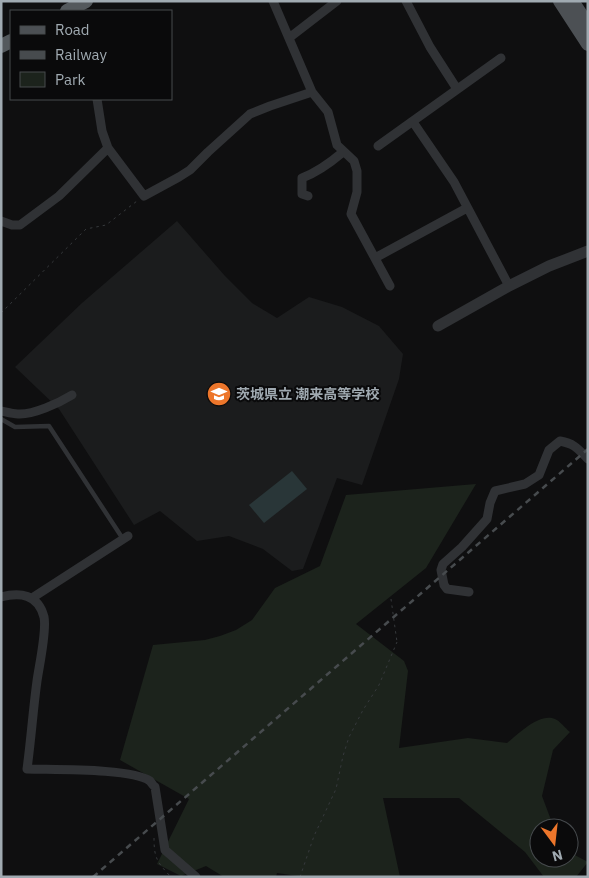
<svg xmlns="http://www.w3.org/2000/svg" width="589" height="878" font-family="'IBM Plex Sans','Noto Sans JP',sans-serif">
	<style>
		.built { fill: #1b1c1d }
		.green { fill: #1c231c }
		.water { fill: #293638 }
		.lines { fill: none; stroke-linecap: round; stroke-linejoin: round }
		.path { stroke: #36393c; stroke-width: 1; stroke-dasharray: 2.5 4; stroke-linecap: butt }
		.service { stroke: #303235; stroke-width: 4.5 }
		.minor { stroke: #303235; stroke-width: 9 }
		.tertiary { stroke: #303235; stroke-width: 11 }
		.primary { stroke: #4c5054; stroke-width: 14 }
		.trunk { stroke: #54595d; stroke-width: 14 }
		.rail { stroke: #474b4e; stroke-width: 2.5; stroke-dasharray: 6 5; stroke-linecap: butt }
		.path-bridge { stroke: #36393c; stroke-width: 1; stroke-dasharray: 2.5 4; stroke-linecap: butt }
		.labels { text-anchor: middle; stroke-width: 4; stroke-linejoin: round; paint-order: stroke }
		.poi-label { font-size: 14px; font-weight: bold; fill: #a0aab1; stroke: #0a0a0b; text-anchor: start }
	</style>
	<rect width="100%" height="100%" fill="#0f0f10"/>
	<path class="built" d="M177,221L225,276L252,303L277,318L309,297L342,307L379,326L403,354L399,379L362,485L337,478L303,569L292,571L263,549L229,536L197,541L160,511L134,525L59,409L15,367L82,303Z"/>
	<path class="green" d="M476,484L426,568L356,624L404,661L408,671L399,748L468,738L507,743C518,734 540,712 555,719C560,721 565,728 570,732L553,750L542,796L554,828H539V858H569V852L588,862L576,877H544L525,852L459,798H383L400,877H304L277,873L276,877H224L206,866L181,876L157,864L189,799L120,760L153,645L205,640L220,636L236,630L252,620L275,588L320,566L346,495Z"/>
	<path class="water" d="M292,471L307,489L264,523L249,505Z"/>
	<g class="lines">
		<path class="path" d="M1,313L86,229L106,225L137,201
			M154,838C154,858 157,862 171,877
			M300,877L314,836L336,789L343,756L349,737L363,710L379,685L397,642"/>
		<path class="service" d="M1,419L15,427L49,426L123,539"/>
		<path class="minor" d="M406,1L430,47L457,89
			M289,38L337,1
			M312,92L328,112L337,145L354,161L357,171V192L351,214L390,286
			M97,99L102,131L108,148L144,196L179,177L190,170L208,152L250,114L270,106L312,92L273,1
			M413,122L454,182L509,286
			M378,146C419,117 460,87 501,58
			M308,196L302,194V178C318,172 330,163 343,152
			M1,221L12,225H20L59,196L108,148
			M375,258L467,208
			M1,411C6,412 12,414 18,414C33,415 59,403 72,395
			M469,592L447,589L444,585L441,570L443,564L462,547L487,519L490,503L495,491L525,484L539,475L549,450L560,441C575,444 577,448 588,459
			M1,597C20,592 38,594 44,617C47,631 39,666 37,681C33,710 31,740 27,769C52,770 132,768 150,781C151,782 154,787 155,787L165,850L196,877
			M32,598L128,536"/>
		<path class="tertiary" d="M438,326L509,286L549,266L588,251"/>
		<path class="primary" d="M560,1L588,44
			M572,1L588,25"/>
		<path class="trunk" d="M67,11L86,1
			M1,46L11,41"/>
		<path class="rail" d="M93,877L588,449"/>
		<path class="path-bridge" d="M391,599L397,642"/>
	</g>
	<defs>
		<g id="school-disc" transform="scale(1.25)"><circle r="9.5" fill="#ed762b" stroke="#0a0a0b"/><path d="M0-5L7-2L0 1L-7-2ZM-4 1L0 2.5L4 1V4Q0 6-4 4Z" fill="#fff"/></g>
	</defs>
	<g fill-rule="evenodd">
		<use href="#school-disc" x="219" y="394"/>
	</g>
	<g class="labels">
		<g class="poi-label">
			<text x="236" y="399">茨城県立 潮来高等学校</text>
		</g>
	</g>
	<rect width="589" height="878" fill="none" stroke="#a0aab1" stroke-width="5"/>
	<rect x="10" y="10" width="162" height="90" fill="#0a0a0b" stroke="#464a4d"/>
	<rect x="20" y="26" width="25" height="8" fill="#4c5054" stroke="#464a4d"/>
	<text x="55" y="35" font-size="15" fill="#a0aab1">Road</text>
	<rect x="20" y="51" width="25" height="8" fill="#474b4e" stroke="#464a4d"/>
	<text x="55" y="60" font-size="15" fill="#a0aab1">Railway</text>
	<rect x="20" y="72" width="25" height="15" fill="#1c231c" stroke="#464a4d"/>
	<text x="55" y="85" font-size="15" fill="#a0aab1">Park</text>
	<g transform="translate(554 843) rotate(165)"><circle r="24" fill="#0a0a0b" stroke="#464a4d"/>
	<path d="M0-4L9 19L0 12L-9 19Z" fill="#ed762b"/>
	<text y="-8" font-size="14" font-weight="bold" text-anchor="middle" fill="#a0aab1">N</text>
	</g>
</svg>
